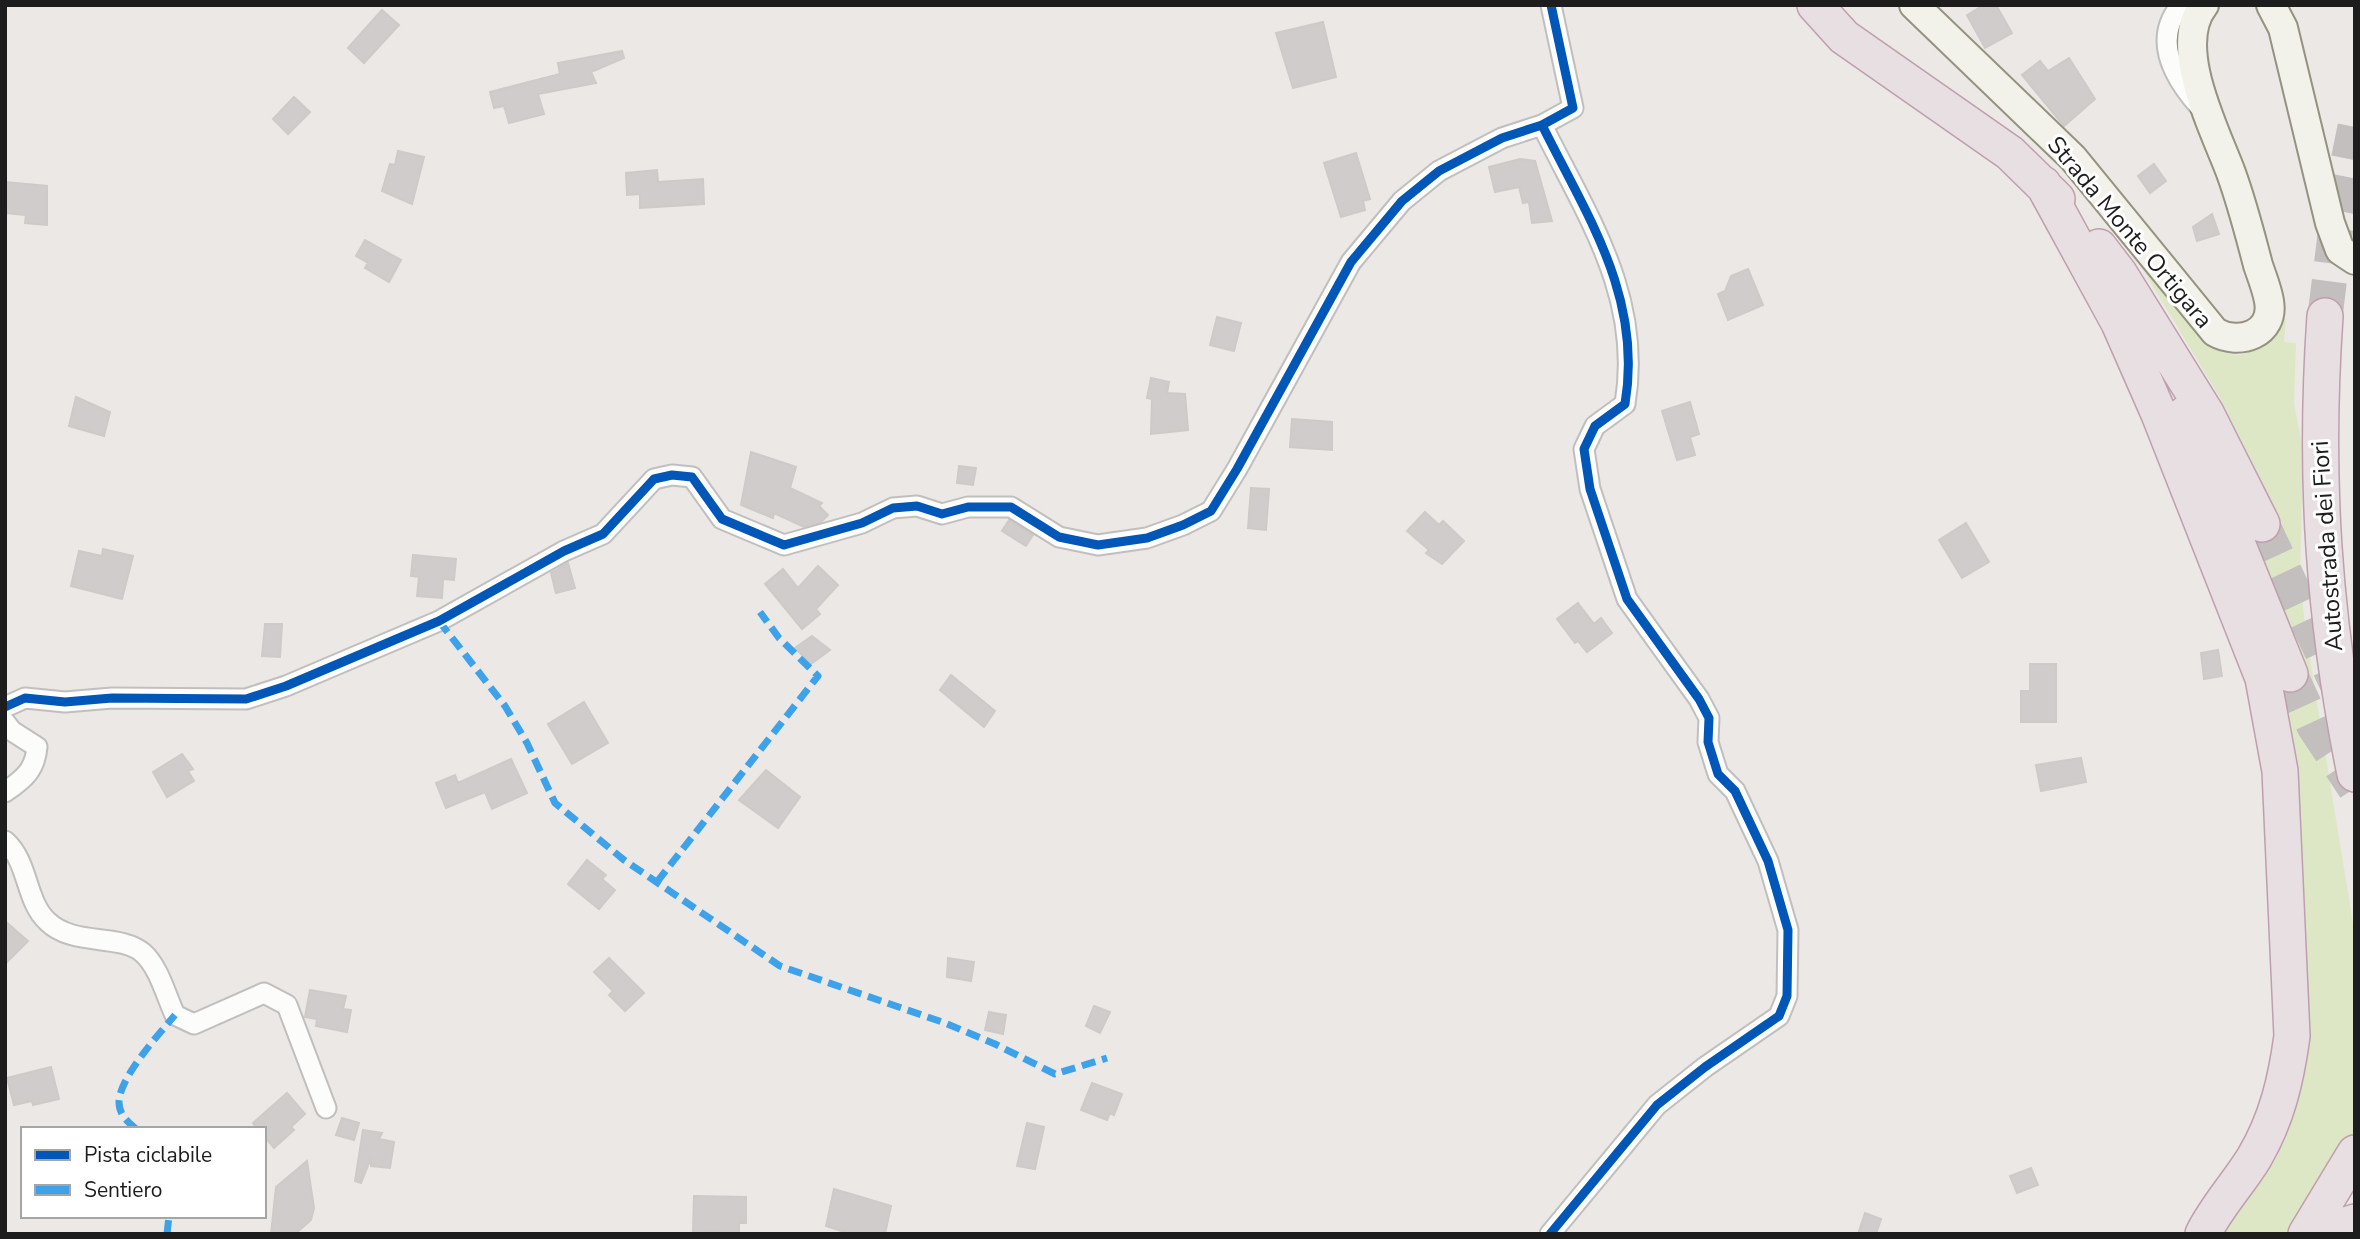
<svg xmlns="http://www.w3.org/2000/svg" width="2360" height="1239" font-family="'Nunito Sans',sans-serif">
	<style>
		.grass { fill: #dde7c6 }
		.building { fill: #d0cccb; stroke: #cecac7; stroke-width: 2 }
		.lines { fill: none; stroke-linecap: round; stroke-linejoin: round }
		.motorway-tunnel { stroke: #c2bfbe; stroke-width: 35; stroke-dasharray: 35 18; stroke-linecap: butt }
		.minor-casing { stroke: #c1bfbe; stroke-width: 23 }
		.secondary-casing { stroke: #95927f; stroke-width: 32 }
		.motorway-casing { stroke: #bf9ead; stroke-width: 38 }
		.minor { stroke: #fcfcfb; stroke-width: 19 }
		.secondary { stroke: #f2f1ea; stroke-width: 28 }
		.motorway { stroke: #e8dfe2; stroke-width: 35 }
		.quiet { stroke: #3da2ea; stroke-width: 7; stroke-dasharray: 14 7; stroke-linecap: butt }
		.cycleway-casing { stroke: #fff; stroke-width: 13 }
		.cycleway { stroke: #0057b8; stroke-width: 9 }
		.labels { text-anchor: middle; stroke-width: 6; stroke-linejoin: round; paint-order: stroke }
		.street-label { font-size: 24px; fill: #1d1d1d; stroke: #fff }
	</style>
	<rect width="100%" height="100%" fill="#ebe8e6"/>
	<path class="grass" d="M2116,225C2145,262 2183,321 2219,349C2244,367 2274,340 2281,317L2286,319L2284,342L2296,343L2294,403L2303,450L2300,578L2306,635L2355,936V1128L2351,1141L2290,1234H2213L2285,1123L2251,535L2282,523L2219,396Z"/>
	<path class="building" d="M1984,5H1996L2012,33L1985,48L1967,15Z
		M382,10L399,25L364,63L348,48Z
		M1323,22L1336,77L1293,88L1276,33Z
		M622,51L624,58L591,72L596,83L538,94L544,114L509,123L504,106L494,108L490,92L560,74L558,63Z
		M2069,58L2095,99L2064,126L2022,75L2040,61L2048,71Z
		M294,97L310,112L288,134L273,119Z
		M398,151L424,157L412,204L382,191L390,164L395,165Z
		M1356,153L1370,199L1363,201L1365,210L1341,217L1324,163Z
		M1520,159L1535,161L1552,221L1532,223L1529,202L1523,203L1519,187L1495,192L1489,167Z
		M2154,164L2166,181L2150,193L2138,176Z
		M657,170L658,182L703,179L704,204L640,208V194L627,195L626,173Z
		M5,182L47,186V225L25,223L26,215L5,213Z
		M2212,214L2219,234L2197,241L2193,227Z
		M365,240L401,260L389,282L365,268L368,263L356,256Z
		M1748,269L1763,305L1728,320L1718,294L1725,291L1731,276Z
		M1217,317L1241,323L1234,351L1210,345Z
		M1151,378L1169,382L1167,393L1185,394L1188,430L1151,434L1152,399L1147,398Z
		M76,397L110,412L104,436L69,426Z
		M1690,402L1699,434L1690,437L1695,455L1677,460L1662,411Z
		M1292,419L1332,422V450L1290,447Z
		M751,452L796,467L790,488L822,503L819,506L828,515L821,522L804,527L774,513L773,518L741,505Z
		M959,466L976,468L973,485L957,483Z
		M1251,488L1269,489L1266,530L1248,528Z
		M1425,512L1439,525L1443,521L1464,541L1442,564L1426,553L1429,550L1407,531Z
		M1009,520L1033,535L1026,546L1002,531Z
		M1966,523L1989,562L1962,578L1939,540Z
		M103,549L133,556L122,599L71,586L79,551L102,556Z
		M413,555L456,559L454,580L443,579L442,598L417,596L419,577L411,576Z
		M568,563L575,588L556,593L551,573Z
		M818,566L838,585L816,609L820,614L802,629L765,584L783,569L798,588Z
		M1578,603L1594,624L1601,618L1612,633L1587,652L1578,641L1575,643L1557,619Z
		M265,624H282L280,657L262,656Z
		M812,636L830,650L811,664L795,648Z
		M2218,650L2222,676L2204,679L2201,653Z
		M2030,664H2056V722H2021V691H2030Z
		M951,675L995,711L984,727L940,690Z
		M584,702L608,743L572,764L548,724Z
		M182,754L193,769L188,771L194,781L167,797L153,772Z
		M2081,758L2086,782L2041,791L2036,765Z
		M511,759L527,793L492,809L485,792L446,808L436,783L455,775L458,783Z
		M766,770L800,797L778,828L739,800Z
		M587,860L606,875L602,879L615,890L599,909L568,884Z
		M5,921L28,941L5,964Z
		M609,958L644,993L625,1011L609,995L613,991L594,972Z
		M948,958L974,962L971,981L947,977Z
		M310,990L346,996L343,1009L351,1010L347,1032L316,1026L317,1019L305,1017Z
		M1094,1006L1110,1012L1100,1033L1086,1026Z
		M989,1012L1006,1015L1003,1034L985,1030Z
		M51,1067L59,1099L33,1105L32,1101L14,1105L7,1078Z
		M1092,1083L1122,1094L1114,1115L1110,1113L1107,1120L1081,1110Z
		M287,1093L305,1114L291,1127L294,1130L274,1148L264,1136V1129H258L253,1123Z
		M342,1118L359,1123L354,1140L336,1135Z
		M1027,1123L1044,1127L1035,1169L1017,1166Z
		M363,1130L382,1133L379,1139L394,1142L390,1168L371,1166V1158L361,1183L355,1181Z
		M307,1161L314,1208L311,1220L295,1234H271L276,1187Z
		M2031,1168L2038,1185L2017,1193L2010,1176Z
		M834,1189L891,1206L885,1234H851L826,1226Z
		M694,1196L746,1197V1223H739V1233L693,1232Z
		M1865,1213L1881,1219L1876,1234H1858Z"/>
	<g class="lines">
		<path class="motorway-tunnel" d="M2325,316L2338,211L2355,127
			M2262,524L2338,686
			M2290,674L2314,726L2355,788"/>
		<g class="minor-casing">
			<path id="minor" d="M2181,5C2151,41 2175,79 2200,107
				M5,707L25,698L65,702L112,698L246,699L286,686L439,621L564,551L603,534L654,479L672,475L692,477L722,519L784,545L862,523L893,508L917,506L942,514L968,507H1011L1059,537L1098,545L1147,538L1183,525L1211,511L1237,469L1351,262L1402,201L1439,171L1502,138L1542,125
				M5,722L12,731L37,747C35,770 24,779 5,792
				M5,841C29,862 25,900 47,921C73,947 120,933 143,953C159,967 166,996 175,1015L194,1024L264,993L287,1005L326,1108
				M1550,1234L1657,1105L1705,1067L1779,1016L1787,996L1788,930L1768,861L1735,791L1718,774L1708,742L1709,718L1699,699L1627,599L1590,489L1584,449L1595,426L1625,404C1643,297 1587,216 1542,125L1573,108L1551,5"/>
		</g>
		<g class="secondary-casing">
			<path id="secondary" d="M1914,5L2073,158L2215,332C2239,346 2275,334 2269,301C2267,289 2262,277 2258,265C2250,234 2242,203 2231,173C2215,130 2171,46 2204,5
				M2271,5L2283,28L2330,223L2340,250L2355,260"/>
		</g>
		<g class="motorway-casing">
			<path id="motorway" d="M1815,5L1844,37L2010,153L2057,199
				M2043,184L2119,323L2159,414L2263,678L2280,771L2292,1036C2286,1080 2277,1119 2254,1158C2238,1184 2217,1206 2203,1234
				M2099,247L2119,273L2206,413L2262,524
				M2325,316C2314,476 2323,616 2355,774
				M2185,414L2290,674
				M2306,1234L2355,1153
				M2317,1234L2355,1222"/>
		</g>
		<use href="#minor" class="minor"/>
		<use href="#secondary" class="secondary"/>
		<use href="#motorway" class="motorway"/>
		<path class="quiet" d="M439,621L505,706L527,743L555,803L624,860L780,966L945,1023L995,1044L1055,1074L1107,1058
			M657,882L818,676L779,638L760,612
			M136,1129C128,1122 119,1115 119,1102C119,1078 159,1034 175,1015
			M167,1234L169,1216"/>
		<g class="cycleway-casing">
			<path id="cycleway" d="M5,707L25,698L65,702L112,698L246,699L286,686L439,621L564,551L603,534L654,479L672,475L692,477L722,519L784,545L862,523L893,508L917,506L942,514L968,507H1011L1059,537L1098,545L1147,538L1183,525L1211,511L1237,469L1351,262L1402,201L1439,171L1502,138L1542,125
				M1550,1234L1657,1105L1705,1067L1779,1016L1787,996L1788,930L1768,861L1735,791L1718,774L1708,742L1709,718L1699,699L1627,599L1590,489L1584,449L1595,426L1625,404C1643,297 1587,216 1542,125L1573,108L1551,5"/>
		</g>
		<use href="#cycleway" class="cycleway"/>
	</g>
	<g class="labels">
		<g class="street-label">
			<text transform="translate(2130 232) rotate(50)" y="8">Strada Monte Ortigara</text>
			<text transform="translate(2327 546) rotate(-94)" y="8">Autostrada dei Fiori</text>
		</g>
	</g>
	<rect width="2360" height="1239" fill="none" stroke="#1d1d1d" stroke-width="14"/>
	<rect x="21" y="1127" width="245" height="91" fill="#ffffff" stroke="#a5a5a5" stroke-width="2"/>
	<rect x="35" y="1150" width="35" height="10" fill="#0057b8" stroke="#a5a5a5" stroke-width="2"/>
	<text x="84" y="1162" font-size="21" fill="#1d1d1d">Pista ciclabile</text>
	<rect x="35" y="1185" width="35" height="10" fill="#3da2ea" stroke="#a5a5a5" stroke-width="2"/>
	<text x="84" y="1197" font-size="21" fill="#1d1d1d">Sentiero</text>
</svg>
